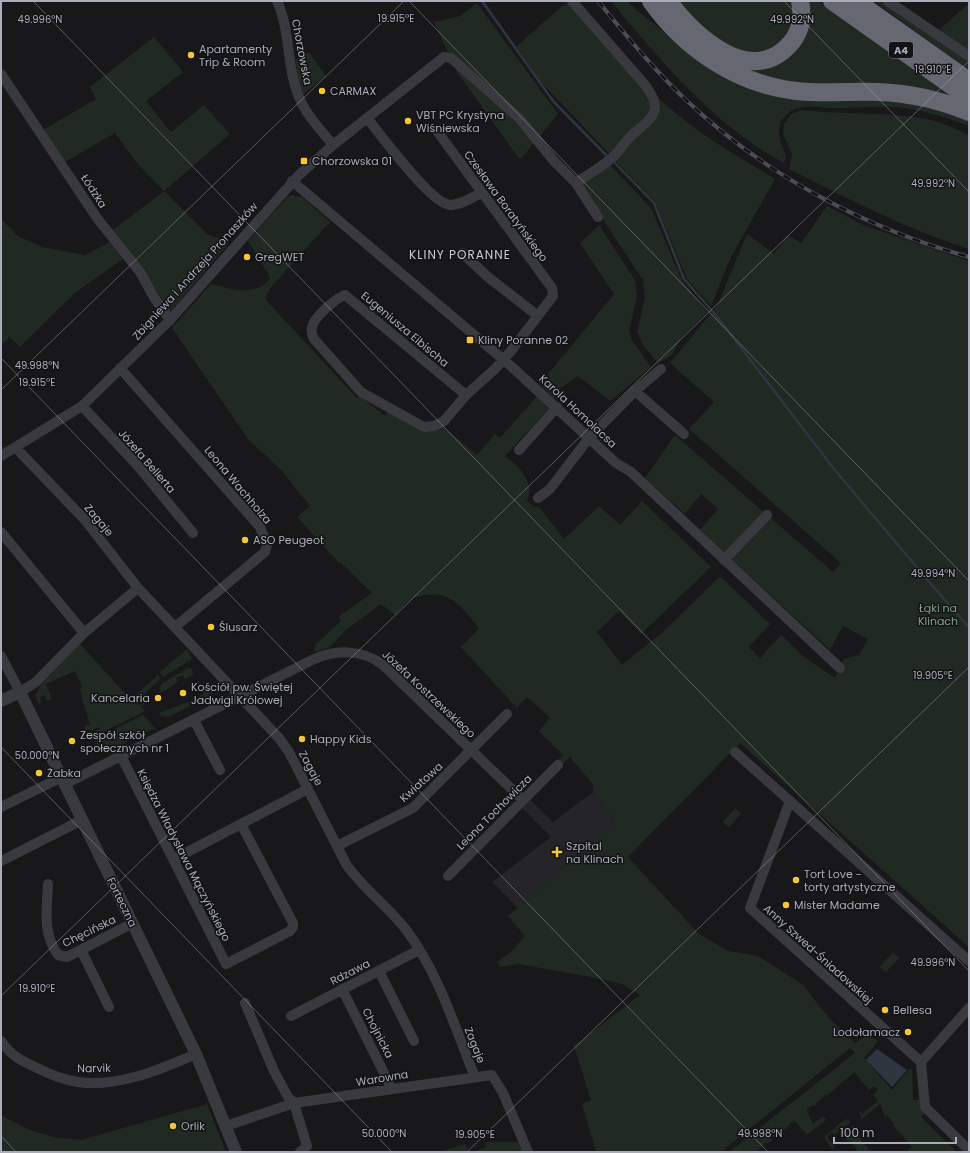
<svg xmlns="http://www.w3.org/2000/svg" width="970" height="1153" font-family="Poppins,sans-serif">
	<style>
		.built { fill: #252428 }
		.green { fill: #202922 }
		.water { fill: #2e363f }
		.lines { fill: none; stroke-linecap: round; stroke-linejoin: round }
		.stream { stroke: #2e363f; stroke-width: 2.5 }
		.minor { stroke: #393a40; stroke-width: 10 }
		.tertiary { stroke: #393a40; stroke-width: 12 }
		.motorway { stroke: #656771; stroke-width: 18 }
		.rail-casing { stroke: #4c4d55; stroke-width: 4 }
		.rail { stroke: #131316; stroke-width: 2.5; stroke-dasharray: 8; stroke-linecap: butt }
		.ticks { fill: none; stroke: #aaaeba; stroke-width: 1; stroke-opacity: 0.45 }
		.poi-dot { fill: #f5c736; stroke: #131316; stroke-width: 1.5 }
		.labels { text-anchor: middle; stroke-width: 3; stroke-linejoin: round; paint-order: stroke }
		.shield { fill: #131316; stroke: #7d8089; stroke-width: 1 }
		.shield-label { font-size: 10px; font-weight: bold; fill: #aaaeba }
		.poi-label { font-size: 11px; fill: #aaaeba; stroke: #131316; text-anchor: start }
		.street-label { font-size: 11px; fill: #aaaeba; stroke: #131316 }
		.park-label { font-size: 11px; fill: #81a687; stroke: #131316 }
		.neighbourhood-label { font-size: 12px; letter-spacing: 1px; fill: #cccdd6; stroke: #131316 }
		.ticks-label { font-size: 10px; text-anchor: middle; fill: #aaaeba; stroke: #131316; stroke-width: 3; stroke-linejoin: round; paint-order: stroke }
	</style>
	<rect width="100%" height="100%" fill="#18181b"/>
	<path class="built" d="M593,792L614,822L518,908L492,882L551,837L522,808L530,800L553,822Z"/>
	<path class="green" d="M611,1H627L635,9L699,59L742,82L912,100L969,119V126C948,118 927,111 904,108C880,105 855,109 831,108C815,108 800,103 787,114C773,125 781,143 786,156L784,163C713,125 661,61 611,1Z
		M676,1H795L793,31L766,54L727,48Z
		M806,1H818L952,97L821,87L757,77L683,25L772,64Z
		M874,1H884L969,58V71Z
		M572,2C607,41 641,86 683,119C712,142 744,160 775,179L730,259L711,306L687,279L655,202L541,82L516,47L562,6Z
		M477,3L558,114L520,160L457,72L434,22L460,16Z
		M969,3V53L938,31Z
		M154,37L183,72L146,101L171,132L204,105L230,134L164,191L207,234L229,243L169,313L155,288L113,230L164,191L136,162L115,133L65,162L43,130L96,99L90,87Z
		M309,52L326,76L301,96L297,82L296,60Z
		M801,110C843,115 884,111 926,119C940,121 955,129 969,135V249C906,229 848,199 789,169L792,154L783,134L784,124L792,114Z
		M609,164L651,208L682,280L707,312L681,338L672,355L658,363L643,345L637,332L645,297L643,280L580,185Z
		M291,195L302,197L330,222L271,287L265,299L357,398L360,396L385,416L390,410L403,420L443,427L477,455L495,434L500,438L537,396L549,408L505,456C520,467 535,482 527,501L533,507H539L564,539L599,506L620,525L642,501L711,567L641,634L619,611L597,632L622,665L663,632L720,576L770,624L749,647L760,658L781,635L804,657L835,678L844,659L859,655L868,639L843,626L830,650L700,530L718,509L701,494L685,514L645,478L675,435L833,572L841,563L689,429L714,402L670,363L717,306L747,234L774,254L788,235L801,243L827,206L863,225L969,261V947L740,743L628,857L699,934L728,951L758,956L802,984L829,1018L855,1043L868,1035L878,1041L864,1058L892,1090L909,1069L912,1070L913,1100H919L925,1113L921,1117L957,1152H906L912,1147L893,1125L894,1124L887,1115L885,1116L880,1104L862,1119L858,1110L862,1114L878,1101L873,1095L878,1090L874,1086L869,1090L854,1072L827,1096L826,1094L814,1106L812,1105L806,1110L813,1124L823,1116L826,1120L807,1135L794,1120L781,1133L779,1132L771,1138L772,1140L767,1144L766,1142L756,1152H729L855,1053L850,1048L721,1152H596L582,1104L591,1100L574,1046L640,995L622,984L591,977L518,964L500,967L497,962L513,950L525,936L508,916L614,822L593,792V785L570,757L562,765L557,761L563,755L539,731L550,718L527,697L517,708L461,647L479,629C466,611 451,590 425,595C421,596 414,597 411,599C405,603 400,610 395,615L381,604L346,630L330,647L315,652L314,649L316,644L341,621L338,617L372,593L340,562L339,563L297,517L310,506L282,471L248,439L172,328L211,284C231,289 255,297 270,279L268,274L248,241L287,197Z
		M1,219L18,236L42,247L85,255L110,242L123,259L76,292L20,347L8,336V339L1,346Z
		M599,225L635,280L637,296L629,330L631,339L651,367L610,401L578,376L558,390L554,399L540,384L614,294L580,243Z
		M80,644L131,700L134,698L145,711L93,737L91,733L100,729L99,727L91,731L89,729L86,732L84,727L90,724L81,696L82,695L79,689L82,687L75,671L46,684L52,699L47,701L45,695L40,697L41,703L39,704L35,696L41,685Z
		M187,649L192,659L163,677L160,672Z
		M188,668L192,669L193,675L185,679L183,675L176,678L178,682L161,693L160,690L161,684Z
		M158,675L160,679L146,692L143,707L134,696Z
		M212,683C215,695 206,699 196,704L194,699L204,694L203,692L208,690L206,686Z
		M188,702L190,706L168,717L159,716L161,712Z
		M143,715L155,728L102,754L99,749L106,745L105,743L98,746L94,739Z
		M735,808L741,814L729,827L723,822Z
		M893,952L899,958L886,972L880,967Z
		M207,1104L226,1152H1V1115L27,1129L53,1137L81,1140Z
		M847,1119L851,1122L834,1135L832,1132L827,1137L835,1147L832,1149L825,1139V1136L843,1121Z
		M854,1125L853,1129L871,1152H856L857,1150L850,1141L848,1142L843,1134Z
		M485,1142H521L525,1152H472L486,1147Z
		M466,1144L468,1152H438L462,1145Z"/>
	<path class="water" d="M877,1049L907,1070L892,1087L866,1060Z"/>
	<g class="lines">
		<path class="stream" d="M482,1L553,101L608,157
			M612,160L654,203L684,279L719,319L834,469L936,590L969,627"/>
		<path class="minor" d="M277,1C291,32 286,66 299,97C306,115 321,130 333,145
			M572,1L646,86C651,94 657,102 654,112C651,121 638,129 631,136C624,142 620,151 613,157C602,167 588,174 576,183
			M888,1L969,56
			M1,74L97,218L140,272L155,299L170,320
			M367,118C380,134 431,204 450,205C461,205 472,198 481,193
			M437,131L552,288L553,296L511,351L495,369L466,395L444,421L434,426L424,427L361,392L314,339C312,335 311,331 312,327C314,317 336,298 345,295L466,395
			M292,181L512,367L616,463L631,472L840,668
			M462,253L488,277L538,316
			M120,368L260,527L267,545L265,552L175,627
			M635,391L661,369
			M82,406L138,466L193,533
			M16,448L85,520L138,588L279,738L289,752L346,864C363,889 389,907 407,931C439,974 455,1028 475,1077
			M519,450L557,407
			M1,456L82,406L170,320L299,175L333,145L444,57L451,58L519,118L554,161L576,183L598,217
			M538,498L550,489L589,438L635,391L684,434
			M1,532L84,633
			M724,560L767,515
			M1,656L20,692L36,682L84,633L138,588
			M194,720L220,770
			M735,752L969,961
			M121,756L226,964L290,931L293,927V923L241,824
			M65,784L312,660C336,649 362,649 383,665L523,800
			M790,801L750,908L921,1062
			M1,807L62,777
			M337,846L413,808L507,714
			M174,859L308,789
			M1,861L82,820
			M448,876L558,765
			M48,884C47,911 42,932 58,955L67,957L133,923
			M81,950L109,1007
			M379,971L414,1041
			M342,989L388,1081L390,1088
			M245,1003L274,1071L288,1097L294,1103L307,1146L300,1152
			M969,1008L921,1062L925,1107L969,1150
			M291,1016L419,950
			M1,1041C10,1055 22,1061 37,1068C50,1074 63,1080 78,1082C117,1088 161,1069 196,1054
			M226,1126L294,1103L492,1075L503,1093L528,1152"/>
		<path class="tertiary" d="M1,701L20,692L196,1054L236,1152"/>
		<path class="motorway" d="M651,1C685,49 737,84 796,91C823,94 850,91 878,92C909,93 940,100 969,112
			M668,1C694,35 750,89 790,44C801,32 803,16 800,1
			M832,1L969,98
			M856,1L969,81"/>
		<g class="rail-casing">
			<path id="rail" d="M598,1C626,35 654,70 686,100C765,175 865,228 969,257"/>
		</g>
		<use href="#rail" class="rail"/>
	</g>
	<path class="ticks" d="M33,1L969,971M409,1L969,581M784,1L969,192M1,358L768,1152M1,390L404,1M1,747L392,1152M1,996L969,61M1,1136L16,1152M467,1152L969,667"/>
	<g class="poi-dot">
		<circle cx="191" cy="55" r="4"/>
		<circle cx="322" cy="91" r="4"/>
		<circle cx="408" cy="121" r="4"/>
		<rect x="300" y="157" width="8" height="8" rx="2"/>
		<circle cx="247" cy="257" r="4"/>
		<rect x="466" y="336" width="8" height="8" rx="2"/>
		<circle cx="245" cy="540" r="4"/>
		<circle cx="211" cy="627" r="4"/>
		<circle cx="183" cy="693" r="4"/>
		<circle cx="158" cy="698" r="4"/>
		<circle cx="302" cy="739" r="4"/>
		<circle cx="72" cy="741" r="4"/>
		<circle cx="39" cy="773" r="4"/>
		<path d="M555 846h4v4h4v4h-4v4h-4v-4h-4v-4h4z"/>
		<circle cx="796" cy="880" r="4"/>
		<circle cx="786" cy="905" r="4"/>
		<circle cx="885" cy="1010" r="4"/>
		<circle cx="908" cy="1032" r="4"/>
		<circle cx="173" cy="1126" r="4"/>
	</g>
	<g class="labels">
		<rect class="shield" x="889" y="42" width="24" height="16" rx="3"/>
		<g class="shield-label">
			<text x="901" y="54">A4</text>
		</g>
		<g class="poi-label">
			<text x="199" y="53">Apartamenty<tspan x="199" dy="13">Trip &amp; Room</tspan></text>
			<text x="330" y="95">CARMAX</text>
			<text x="416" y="119">VBT PC Krystyna<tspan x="416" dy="13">Wiśniewska</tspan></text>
			<text x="312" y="165">Chorzowska 01</text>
			<text x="255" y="261">GregWET</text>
			<text x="478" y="344">Kliny Poranne 02</text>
			<text x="253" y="544">ASO Peugeot</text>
			<text x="219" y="631">Ślusarz</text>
			<text x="191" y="691">Kościół pw. Świętej<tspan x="191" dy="13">Jadwigi Królowej</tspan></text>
			<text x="150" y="702" text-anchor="end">Kancelaria</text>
			<text x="80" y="739">Zespół szkół<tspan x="80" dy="13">społecznych nr 1</tspan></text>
			<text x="310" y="743">Happy Kids</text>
			<text x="47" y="777">Żabka</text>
			<text x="566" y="850">Szpital<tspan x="566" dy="13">na Klinach</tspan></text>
			<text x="804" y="878">Tort Love -<tspan x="804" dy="13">torty artystyczne</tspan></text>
			<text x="794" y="909">Mister Madame</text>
			<text x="893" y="1014">Bellesa</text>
			<text x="900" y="1036" text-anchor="end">Lodołamacz</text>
			<text x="181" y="1130">Orlik</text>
		</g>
		<g class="street-label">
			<text transform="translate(302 52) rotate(79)" y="4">Chorzowska</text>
			<text transform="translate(94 191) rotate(57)" y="4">Łódzka</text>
			<text transform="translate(506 206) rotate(54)" y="4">Czesława Boratyńskiego</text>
			<text transform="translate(195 271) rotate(-48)" y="4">Zbigniewa i Andrzeja Pronaszków</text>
			<text transform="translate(405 329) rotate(40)" y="4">Eugeniusza Eibischa</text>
			<text transform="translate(578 411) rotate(43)" y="4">Karola Homolacsa</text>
			<text transform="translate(147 461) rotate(49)" y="4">Józefa Bellerta</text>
			<text transform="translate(238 485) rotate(50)" y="4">Leona Wachholza</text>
			<text transform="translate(99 520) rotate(50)" y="4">Zagaje</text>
			<text transform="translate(429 694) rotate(43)" y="4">Józefa Kostrzewskiego</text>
			<text transform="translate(311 768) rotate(62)" y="4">Zagaje</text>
			<text transform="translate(421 782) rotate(-42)" y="4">Kwiatowa</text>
			<text transform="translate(494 812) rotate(-45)" y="4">Leona Tochowicza</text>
			<text transform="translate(184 855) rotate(63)" y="4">Księdza Władysława Mączyńskiego</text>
			<text transform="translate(122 902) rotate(64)" y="4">Forteczna</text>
			<text transform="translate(89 931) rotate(-26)" y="4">Chęcińska</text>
			<text transform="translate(818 954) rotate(42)" y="4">Anny Szwed-Śniadowskiej</text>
			<text transform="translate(350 972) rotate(-27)" y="4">Rdzawa</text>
			<text transform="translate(378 1033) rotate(63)" y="4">Chojnicka</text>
			<text transform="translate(475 1045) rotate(68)" y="4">Zagaje</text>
			<text transform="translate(94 1068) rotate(-1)" y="4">Narvik</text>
			<text transform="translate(382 1078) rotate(-9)" y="4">Warowna</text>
		</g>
		<g class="park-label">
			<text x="938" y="612">Łąki na<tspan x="938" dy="13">Klinach</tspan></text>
		</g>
		<g class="neighbourhood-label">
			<text x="460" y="259">KLINY PORANNE</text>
		</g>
	</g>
	<g class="ticks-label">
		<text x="396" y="22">19.915°E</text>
		<text x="792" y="23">49.992°N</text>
		<text x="40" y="23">49.996°N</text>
		<text x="933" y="73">19.910°E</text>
		<text x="933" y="187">49.992°N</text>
		<text x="37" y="369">49.998°N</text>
		<text x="37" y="386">19.915°E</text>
		<text x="933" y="577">49.994°N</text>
		<text x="933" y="679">19.905°E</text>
		<text x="37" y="759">50.000°N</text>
		<text x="933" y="966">49.996°N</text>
		<text x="37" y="992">19.910°E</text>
		<text x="384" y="1137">50.000°N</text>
		<text x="760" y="1137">49.998°N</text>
		<text x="475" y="1138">19.905°E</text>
	</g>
	<rect width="970" height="1153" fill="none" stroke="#aaaeba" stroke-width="4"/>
	<path d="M834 1137v6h122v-6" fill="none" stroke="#aaaeba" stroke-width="2"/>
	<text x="840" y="1137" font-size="12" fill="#aaaeba" stroke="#131316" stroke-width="3" paint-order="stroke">100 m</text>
</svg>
